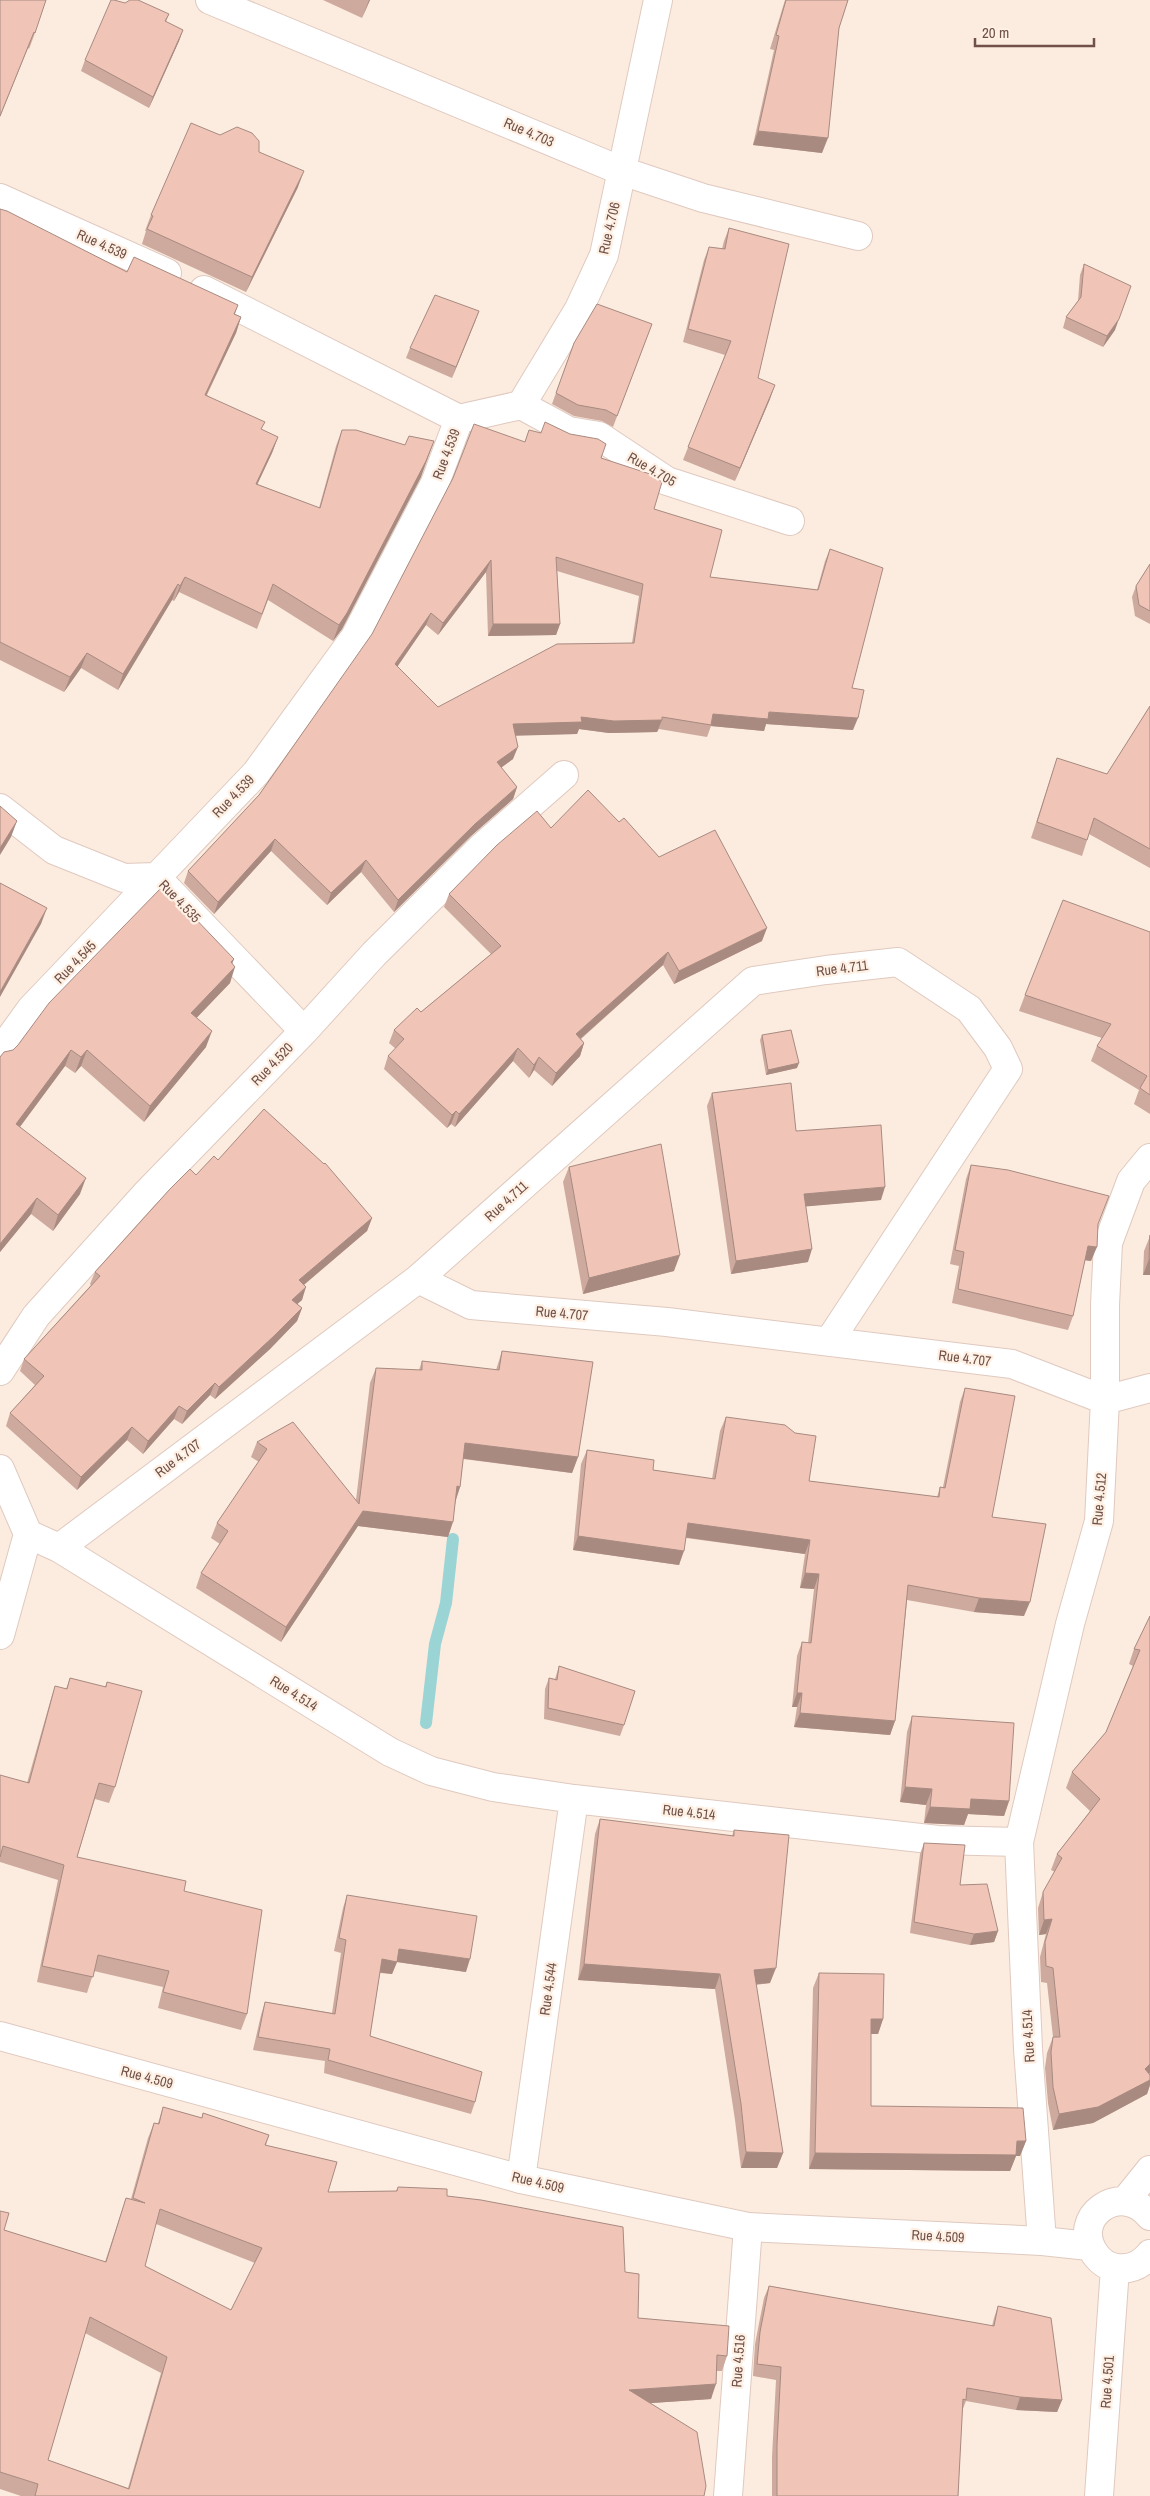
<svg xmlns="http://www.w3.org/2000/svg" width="1150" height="2496" font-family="'Archivo Narrow',sans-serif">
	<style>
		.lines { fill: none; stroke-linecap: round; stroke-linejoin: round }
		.stream { stroke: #9bd4d5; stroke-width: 12 }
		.minor-casing { stroke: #e0c9bf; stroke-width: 30 }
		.tertiary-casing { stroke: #e0c9bf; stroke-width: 30 }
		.minor { stroke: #fff; stroke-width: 28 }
		.tertiary { stroke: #fff; stroke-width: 28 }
		.wall { fill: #cea99d; fill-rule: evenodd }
		.shaded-wall { fill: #a88a80 }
		.building { fill: #f0c5b7; stroke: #a88a80; fill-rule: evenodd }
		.labels { text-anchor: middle; stroke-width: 4.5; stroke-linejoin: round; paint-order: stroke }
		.street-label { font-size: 14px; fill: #705048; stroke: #fff0e4 }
	</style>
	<rect width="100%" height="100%" fill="#fbecdf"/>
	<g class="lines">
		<path class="stream" d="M426,1723L435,1644L446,1603L453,1539"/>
		<g class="minor-casing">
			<path id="minor" d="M210,0L622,171L703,198L858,236
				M0,198L167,273
				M521,405L569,431L599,436L667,481L790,521
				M459,419L521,405L579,309L604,255L658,0
				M0,808L54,850L124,878L156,877L304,1031
				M0,1052L31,1009L256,773L355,637L435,483L459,419L204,290
				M418,1279L753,981L826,970L898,962L969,1009L998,1048L1008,1069L830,1340
				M0,1371L36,1316L145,1195L304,1031L374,954L482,847L564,775
				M0,1469L28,1534L0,1635
				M28,1534L59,1548L390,1752L431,1771L493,1787L574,1799L938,1840L1019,1842L1028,2049L1042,2241
				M59,1548L418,1279L471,1305L667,1322L1012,1364L1105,1400L1150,1388
				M1019,1842L1070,1624L1099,1521L1105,1400V1305L1108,1243L1131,1181L1150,1158
				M521,2179L574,1799
				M728,2496L748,2227"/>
		</g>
		<g class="tertiary-casing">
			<path id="tertiary" d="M0,2036L521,2179L748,2227L1042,2241L1089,2246
				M1125,2201L1150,2170
				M1150,2216C1121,2180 1069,2217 1095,2254C1100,2261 1108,2267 1117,2268C1131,2270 1142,2264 1150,2254
				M1099,2496L1115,2268"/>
		</g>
		<use href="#minor" class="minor"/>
		<use href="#tertiary" class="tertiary"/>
	</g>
	<path class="wall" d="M0,0L35,33L29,49L28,48Z
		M323,0H370L362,18Z
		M785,0H848L839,28L822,153L753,145L774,50L770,49Z
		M169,14L166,22L183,30L179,41L149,108L81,71L85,60Z
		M259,152L298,187L246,292L142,244L146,231H145L151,215Z
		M0,209L127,272L238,305L235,314L241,317L236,333L207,395L262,430L278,437L272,453L257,484L319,508L336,446L342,430L421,477L342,629L333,641L268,600L257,629L179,592L174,601L172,600L118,690L81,668L64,692L0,660Z
		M729,228L758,378L770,399L735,481L683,460L725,355L683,342L704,260L709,247L722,249L724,241Z
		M1084,264L1115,330L1103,347L1063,328L1066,317L1078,301L1080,275Z
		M479,311L452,378L406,358L410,348Z
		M652,324L613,427L602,421L574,416L552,404L574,343Z
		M529,430L601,458L654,509L710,577L817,590L825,561L830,549L852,688L853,730L766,724L764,731L711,726L707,737L659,729L657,732L609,733L579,729L577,734L515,735L513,759L501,768L517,787L513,799L471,836L394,912L361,872L327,905L271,851L214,914L184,883L188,871L259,795L525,442ZM557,571L639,596L632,643L438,707L397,666L426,625L438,635L486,572L488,636L556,635L560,624Z
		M1150,564V624L1135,616L1132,597L1136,586Z
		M1150,706V868L1089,834L1082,856L1031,838L1057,758L1107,774Z
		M619,822L659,857L762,941L674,984L663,965L581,1039L584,1043L580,1056L552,1086L534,1070L529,1078L513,1061L455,1127L451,1124L447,1128L384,1069L388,1056L396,1049L389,1043L394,1030L421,1012L491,954L444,907L449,894L551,828Z
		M1150,932V1114L1134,1104L1139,1090L1091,1061L1097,1046L1102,1038L1019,1011L1025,995Z
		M234,959L232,963L230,983L196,1018L206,1047L144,1122L81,1066L75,1073L65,1066L20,1127L80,1194L53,1231L31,1214L0,1252V1057L13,1050Z
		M762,1035L797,1068L766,1075L760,1040Z
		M712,1093L796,1131L881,1200L806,1206L808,1262L731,1274L707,1106Z
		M218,1160L372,1218L367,1231L304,1285L302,1300L297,1304L302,1308L297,1321L270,1349L215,1399L210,1395L182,1424L174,1419L143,1454L127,1440L77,1490L6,1426L10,1413L35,1385L20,1371L24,1359L91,1285L90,1284L95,1272L196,1175Z
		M971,1165L1098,1224L1091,1261L1085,1260L1073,1316L1068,1330L952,1303L959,1266L950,1264L966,1179Z
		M569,1167L674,1271L583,1294L563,1182Z
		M1150,1236V1275H1143L1144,1251Z
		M502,1351L578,1457L572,1473L463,1459L460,1487L456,1500L448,1537L358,1526L281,1642L196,1588L201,1573L220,1544L211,1538L217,1523L259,1462L251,1457L257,1442L356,1500L370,1383L376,1368L419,1370L422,1361L496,1370Z
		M965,1388L992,1517L1024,1616L974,1612L907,1600L895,1721L890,1735L794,1727L797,1707H792L797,1656L802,1642L808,1643L814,1589L800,1588L805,1554L686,1538L679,1565L573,1550L581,1464L587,1450L653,1470L712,1479L720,1431L726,1417L809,1481L937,1497L940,1487H943L960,1402Z
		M1150,1616V2073L1149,2074L1150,2075V2085L1147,2094L1093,2123L1053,2130L1048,2103L1045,2068L1047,2053L1053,2037L1047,1983L1041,1982L1040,1957L1046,1934L1039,1935L1038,1908L1043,1892L1055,1872L1051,1870L1057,1854L1090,1811L1066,1788L1072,1772L1106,1732L1133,1666L1129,1664L1134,1649Z
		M559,1666L624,1725L620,1736L544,1719L545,1689L549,1678L555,1679Z
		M70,1678L105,1687L107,1682L115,1787L109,1803L95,1799L77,1857L184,1891L247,2014L241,2030L158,2008L163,1987L94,1971L87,1993L37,1982L58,1880L0,1862V1775L27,1783L50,1702L55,1686L66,1689Z
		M912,1716L1009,1801L1004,1816L968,1814L964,1825L924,1823L926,1805L900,1802L907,1732Z
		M600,1819L732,1836L734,1830L770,1983L756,1985L783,2153L777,2168H741L735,2120L715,1989L578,1980L595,1834Z
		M924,1843L960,1885L998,1931L994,1942L970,1945L910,1933L920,1854Z
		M347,1895L466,1972L397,1962L392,1974L380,1973L370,2036L475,2102L471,2114L324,2073L325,2061L253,2050L261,2015L265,2002L332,2013L341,1953L334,1951L343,1908Z
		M819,1973L883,2019L878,2034H871V2106L1026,2141L1020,2156H1016L1010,2171L809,2169L813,1988Z
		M163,2107L202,2118L203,2113L269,2135L266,2145L328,2192L396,2191L398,2187L447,2196L625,2272L638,2318L727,2356L722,2371H716L711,2399L651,2403L704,2496H21L0,2489V2211L4,2230L105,2262L126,2198L131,2199L148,2138L154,2123H158ZM156,2224L255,2263L231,2310L145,2266ZM85,2333L161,2373L128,2488L48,2460Z
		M769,2286L992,2326L994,2318L998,2306L1062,2400L1057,2412L1016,2410L966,2401L962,2411L958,2496H772V2457L776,2380L753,2376L755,2344L764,2298Z"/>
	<path class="shaded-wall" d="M369,0H370L362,18Z
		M183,30L179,41L149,108L153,97Z
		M34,32L28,48L0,117V116Z
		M758,131L828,138L822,153L753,145Z
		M304,171L298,187L246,292L252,277Z
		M479,311L475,322L452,378L456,367Z
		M241,317L236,333L199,410L205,395Z
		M1119,319L1115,330L1103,347L1107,336Z
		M775,385L770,399L735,481L740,468Z
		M278,437L272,453L250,500L256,484Z
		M434,441L421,477L342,629L333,641L339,625Z
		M491,560L486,572L438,635L443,623Z
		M185,577L179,592L174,601L180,586Z
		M178,584L172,600L118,690L123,674Z
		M431,613L426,625L391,676L395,664Z
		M493,624H560L556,635L488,636Z
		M87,653L81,668L64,692L70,677Z
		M769,712L858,718L853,730L766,724L764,731L711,726L713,714Z
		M581,717L662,720L657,732L609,733L579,729L577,734L508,736L513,724Z
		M518,747L513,759L492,774L497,762Z
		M517,787L513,799L471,836L394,912L398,900L475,824Z
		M17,821L11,837L0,855V848Z
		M275,839L271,851L214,914L218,902Z
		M366,860L361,872L327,905L331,893Z
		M47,908L41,924L0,997V992Z
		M767,928L762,941L674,984L679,971Z
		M668,952L663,965L571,1047L576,1034Z
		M234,959L228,974L235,967L230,983L186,1029L191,1013Z
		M212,1031L206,1047L144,1122L150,1106Z
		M584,1043L580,1056L552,1086L556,1073Z
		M518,1048L513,1061L455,1127L459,1114Z
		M71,1050L65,1066L10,1140L16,1124Z
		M87,1050L81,1066L75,1073L81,1057Z
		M539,1057L534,1070L529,1078L534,1065Z
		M799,1063L797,1068L766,1075L768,1070Z
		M456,1111L451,1124L447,1128L452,1115Z
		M86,1178L80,1194L53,1231L58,1215Z
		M885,1187L881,1200L800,1207L804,1194Z
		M37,1198L31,1214L0,1252V1244Z
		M372,1218L367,1231L294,1293L299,1280Z
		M1088,1246L1097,1247L1091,1261L1083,1260Z
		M812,1249L808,1262L731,1274L736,1261Z
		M680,1255L674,1271L583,1294L589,1278Z
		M1149,1259H1150V1275H1143Z
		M306,1287L302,1300L288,1312L292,1300Z
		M302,1308L297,1321L270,1349L215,1399L219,1387Z
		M215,1383L210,1395L182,1424L187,1411Z
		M179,1406L174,1419L143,1454L148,1441Z
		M132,1427L127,1440L77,1490L81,1477Z
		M465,1443L578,1457L572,1473L459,1458Z
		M457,1486L460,1487L455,1502Z
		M363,1511L453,1522L448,1537L358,1526L281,1642L286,1627Z
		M688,1523L810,1540L805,1554L683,1537Z
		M578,1536L684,1551L679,1565L573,1550Z
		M805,1573L819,1574L814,1589L800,1588Z
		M979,1598L1030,1602L1024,1616L974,1612Z
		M797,1693H802L797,1707H792Z
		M800,1713L895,1721L890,1735L794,1727Z
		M905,1787L932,1789L926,1805L900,1802Z
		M971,1799L1009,1801L1004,1816L968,1814L964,1825L924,1823L930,1807Z
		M1052,1919L1046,1934L1039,1935L1044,1920Z
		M998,1931L994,1942L970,1945L974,1934Z
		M399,1949L470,1959L466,1972L397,1962L392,1974L377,1972L382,1959Z
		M584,1964L720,1974L715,1989L578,1980Z
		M776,1968L770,1983L748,1985L754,1970Z
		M871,2019H883L878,2034H865Z
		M1150,2064V2073L1139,2085L1145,2069Z
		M1150,2080V2085L1147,2094L1093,2123L1053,2130L1059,2114Z
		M1026,2141L1020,2156H1016L1010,2171L809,2169L815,2153Z
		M746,2152L783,2153L777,2168H741Z
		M716,2384L711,2399L623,2405L629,2390Z
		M1020,2397L1062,2400L1057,2412L1016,2410Z"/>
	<path class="building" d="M0,0H46L35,33L34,32L0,116Z
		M111,0H114L125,3L130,0H138L169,14L165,21L183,30L153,97L85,60Z
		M786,0H848L839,28L828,138L758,131L779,36L776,35Z
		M191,123L220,135L237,127L252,133L259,141V152L304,171L252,277L147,229L153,216L151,215Z
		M0,209L7,211L127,272L134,257L238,305L234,314L241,317L205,395L265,422L261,429L278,437L256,484L320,508L342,430H356L405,445L409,436L434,441L426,461L347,613L339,625L273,584L262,614L185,577L180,586L178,584L123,674L87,653L70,677L0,642Z
		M729,228L789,244L758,378L775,385L740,468L688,447L731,341L688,329L709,247L725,249Z
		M1084,264L1131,286L1119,319L1107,336L1066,317L1081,297Z
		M435,295L479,311L456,367L410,348Z
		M597,304L652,324L617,416L606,410L578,405L556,393L574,343Z
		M545,422L570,434L598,439L606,444L601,458L650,474L662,482L654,509L722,530L710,577L818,590L830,549L883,568L852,688L864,690L858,718L769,712L768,719L713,714L711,725L662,717V720L614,721L581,717L582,722L513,724L518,747L497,762L517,787L475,824L398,900L366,860L331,893L275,839L218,902L188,871L259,795L372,634L453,478L474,424L525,442L529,430L541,433ZM556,557L643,584L634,643L557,644L438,707L395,664L431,613L443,623L491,560L493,624H560Z
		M1150,564V611L1139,605L1136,586Z
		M1150,706V849L1094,818L1087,840L1037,822L1057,758L1107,774Z
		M588,790L619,822L624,818L659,857L715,830L767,928L679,971L668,952L576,1034L584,1043L556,1073L539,1057L534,1065L518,1048L459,1114L456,1111L452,1115L388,1056L404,1039L394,1030L417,1008L421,1012L501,946L449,894L497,845L537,811L551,828Z
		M0,806L17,821L0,848Z
		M0,883L47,908L0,992Z
		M160,889L168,890L234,959L231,962L235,967L191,1013L212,1031L150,1106L87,1050L81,1057L71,1050L16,1124L86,1178L58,1215L37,1198L0,1244V1057L4,1052L13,1050L18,1045L49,1003Z
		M1063,900L1150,932V1095L1140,1088L1147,1076L1097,1046L1111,1024L1025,995Z
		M791,1030L799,1063L768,1070L762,1035Z
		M791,1083L796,1131L881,1125L885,1187L804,1194L812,1249L736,1261L712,1093Z
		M264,1109L324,1164L325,1163L372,1218L299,1280L306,1287L292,1300L302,1308L274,1336L219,1387L215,1383L187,1411L179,1406L148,1441L132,1427L81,1477L10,1413L44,1376L24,1359L100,1276L95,1272L170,1189L190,1169L196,1175L214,1156L218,1160Z
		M661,1144L680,1255L589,1278L569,1167Z
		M971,1165L1008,1170L1109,1196L1098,1224L1097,1247L1088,1246L1073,1316L958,1289L964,1252L955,1250Z
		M1150,1235V1259H1149Z
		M502,1351L593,1362L578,1457L465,1443L460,1487L457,1486L453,1522L363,1511L286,1627L201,1573L228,1531L217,1523L267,1449L257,1442L293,1422L359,1504L376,1368L422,1370V1361L499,1370Z
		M965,1388L1015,1396L992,1517L1046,1524L1030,1602L979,1598L908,1585L895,1721L800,1713L802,1693H797L802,1642L811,1643L819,1574L805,1573L810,1540L688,1523L684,1551L578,1536L587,1450L654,1460L653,1470L715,1479L726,1417L785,1425L795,1433L816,1436L809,1481L939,1497L940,1487L945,1488Z
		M1150,1616V2064L1145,2069L1150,2075V2080L1098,2107L1059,2114L1053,2087L1051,2052L1053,2037H1060L1053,1968L1046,1966L1045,1942L1052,1919L1044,1920L1043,1892L1062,1858L1057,1854L1100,1799L1072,1772L1106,1732L1140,1650L1134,1649Z
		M559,1666L635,1691L624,1725L548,1708L549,1678L557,1680Z
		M70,1678L106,1687L107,1682L142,1691L115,1787L99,1783L77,1857L186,1881L184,1891L262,1910L247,2014L163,1992L169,1971L98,1955L93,1977L42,1966L64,1865L3,1846L0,1857V1775L29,1783L55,1686L67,1689Z
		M912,1716L1014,1723L1009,1801L971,1799L970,1809L930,1807L932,1789L905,1787Z
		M600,1819L734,1836V1830L789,1835L776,1968L754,1970L783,2153L746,2152L741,2104L720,1974L584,1964Z
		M924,1843L965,1845L960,1885L987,1884L998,1931L974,1934L914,1922Z
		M347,1895L477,1916L470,1959L399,1949L397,1962L382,1959L370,2036L482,2072L475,2102L328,2060L330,2049L258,2037L265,2002L335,2014L346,1940L339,1938Z
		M819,1973L884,1974L883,2019H871V2106L1023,2108L1026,2141H1017L1016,2155L815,2153Z
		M163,2107L202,2118L203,2113L269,2135L265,2145L337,2162L328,2192L397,2191L398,2187L447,2189V2196L481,2200L623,2227L625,2272L639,2274L638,2318L729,2326L727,2356L717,2355L716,2384L629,2390L697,2432L706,2486L704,2496H35L38,2484L0,2472V2211L9,2213L4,2230L106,2262L126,2198L145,2203L133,2198L154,2123L159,2124ZM160,2209L262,2248L231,2310L145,2266ZM90,2317L167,2357L129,2489L48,2460Z
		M769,2286L994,2326L998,2306L1051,2318L1062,2400L1020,2397L967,2388L966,2400L963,2399L958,2496H777V2444L781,2367L757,2364L760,2332Z"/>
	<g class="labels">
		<g class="street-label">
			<text transform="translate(529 132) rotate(23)" y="5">Rue 4.703</text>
			<text transform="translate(609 228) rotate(-77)" y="5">Rue 4.706</text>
			<text transform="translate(102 244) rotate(24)" y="5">Rue 4.539</text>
			<text transform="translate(446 454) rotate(-69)" y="5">Rue 4.539</text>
			<text transform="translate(652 469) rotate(30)" y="5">Rue 4.705</text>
			<text transform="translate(233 796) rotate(-46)" y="5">Rue 4.539</text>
			<text transform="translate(180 901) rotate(46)" y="5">Rue 4.535</text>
			<text transform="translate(75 962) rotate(-46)" y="5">Rue 4.545</text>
			<text transform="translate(842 968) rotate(-7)" y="5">Rue 4.711</text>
			<text transform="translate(272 1064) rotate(-46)" y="5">Rue 4.520</text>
			<text transform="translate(506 1201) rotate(-42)" y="5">Rue 4.711</text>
			<text transform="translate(562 1313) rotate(5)" y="5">Rue 4.707</text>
			<text transform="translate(965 1358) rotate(7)" y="5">Rue 4.707</text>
			<text transform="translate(178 1458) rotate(-37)" y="5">Rue 4.707</text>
			<text transform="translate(1099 1499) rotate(-85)" y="5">Rue 4.512</text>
			<text transform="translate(294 1693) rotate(32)" y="5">Rue 4.514</text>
			<text transform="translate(689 1812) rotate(6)" y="5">Rue 4.514</text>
			<text transform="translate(548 1989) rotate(-82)" y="5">Rue 4.544</text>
			<text transform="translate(1028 2036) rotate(-93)" y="5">Rue 4.514</text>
			<text transform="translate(147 2077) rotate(15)" y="5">Rue 4.509</text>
			<text transform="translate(538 2182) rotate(13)" y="5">Rue 4.509</text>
			<text transform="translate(938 2236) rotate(3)" y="5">Rue 4.509</text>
			<text transform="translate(738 2361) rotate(-86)" y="5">Rue 4.516</text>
			<text transform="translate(1107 2382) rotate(-86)" y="5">Rue 4.501</text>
		</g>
	</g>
	<path d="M975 38v8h119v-8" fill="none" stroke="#705048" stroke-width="2.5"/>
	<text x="982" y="38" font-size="15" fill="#705048" stroke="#fff0e4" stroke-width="4" paint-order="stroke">20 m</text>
</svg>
